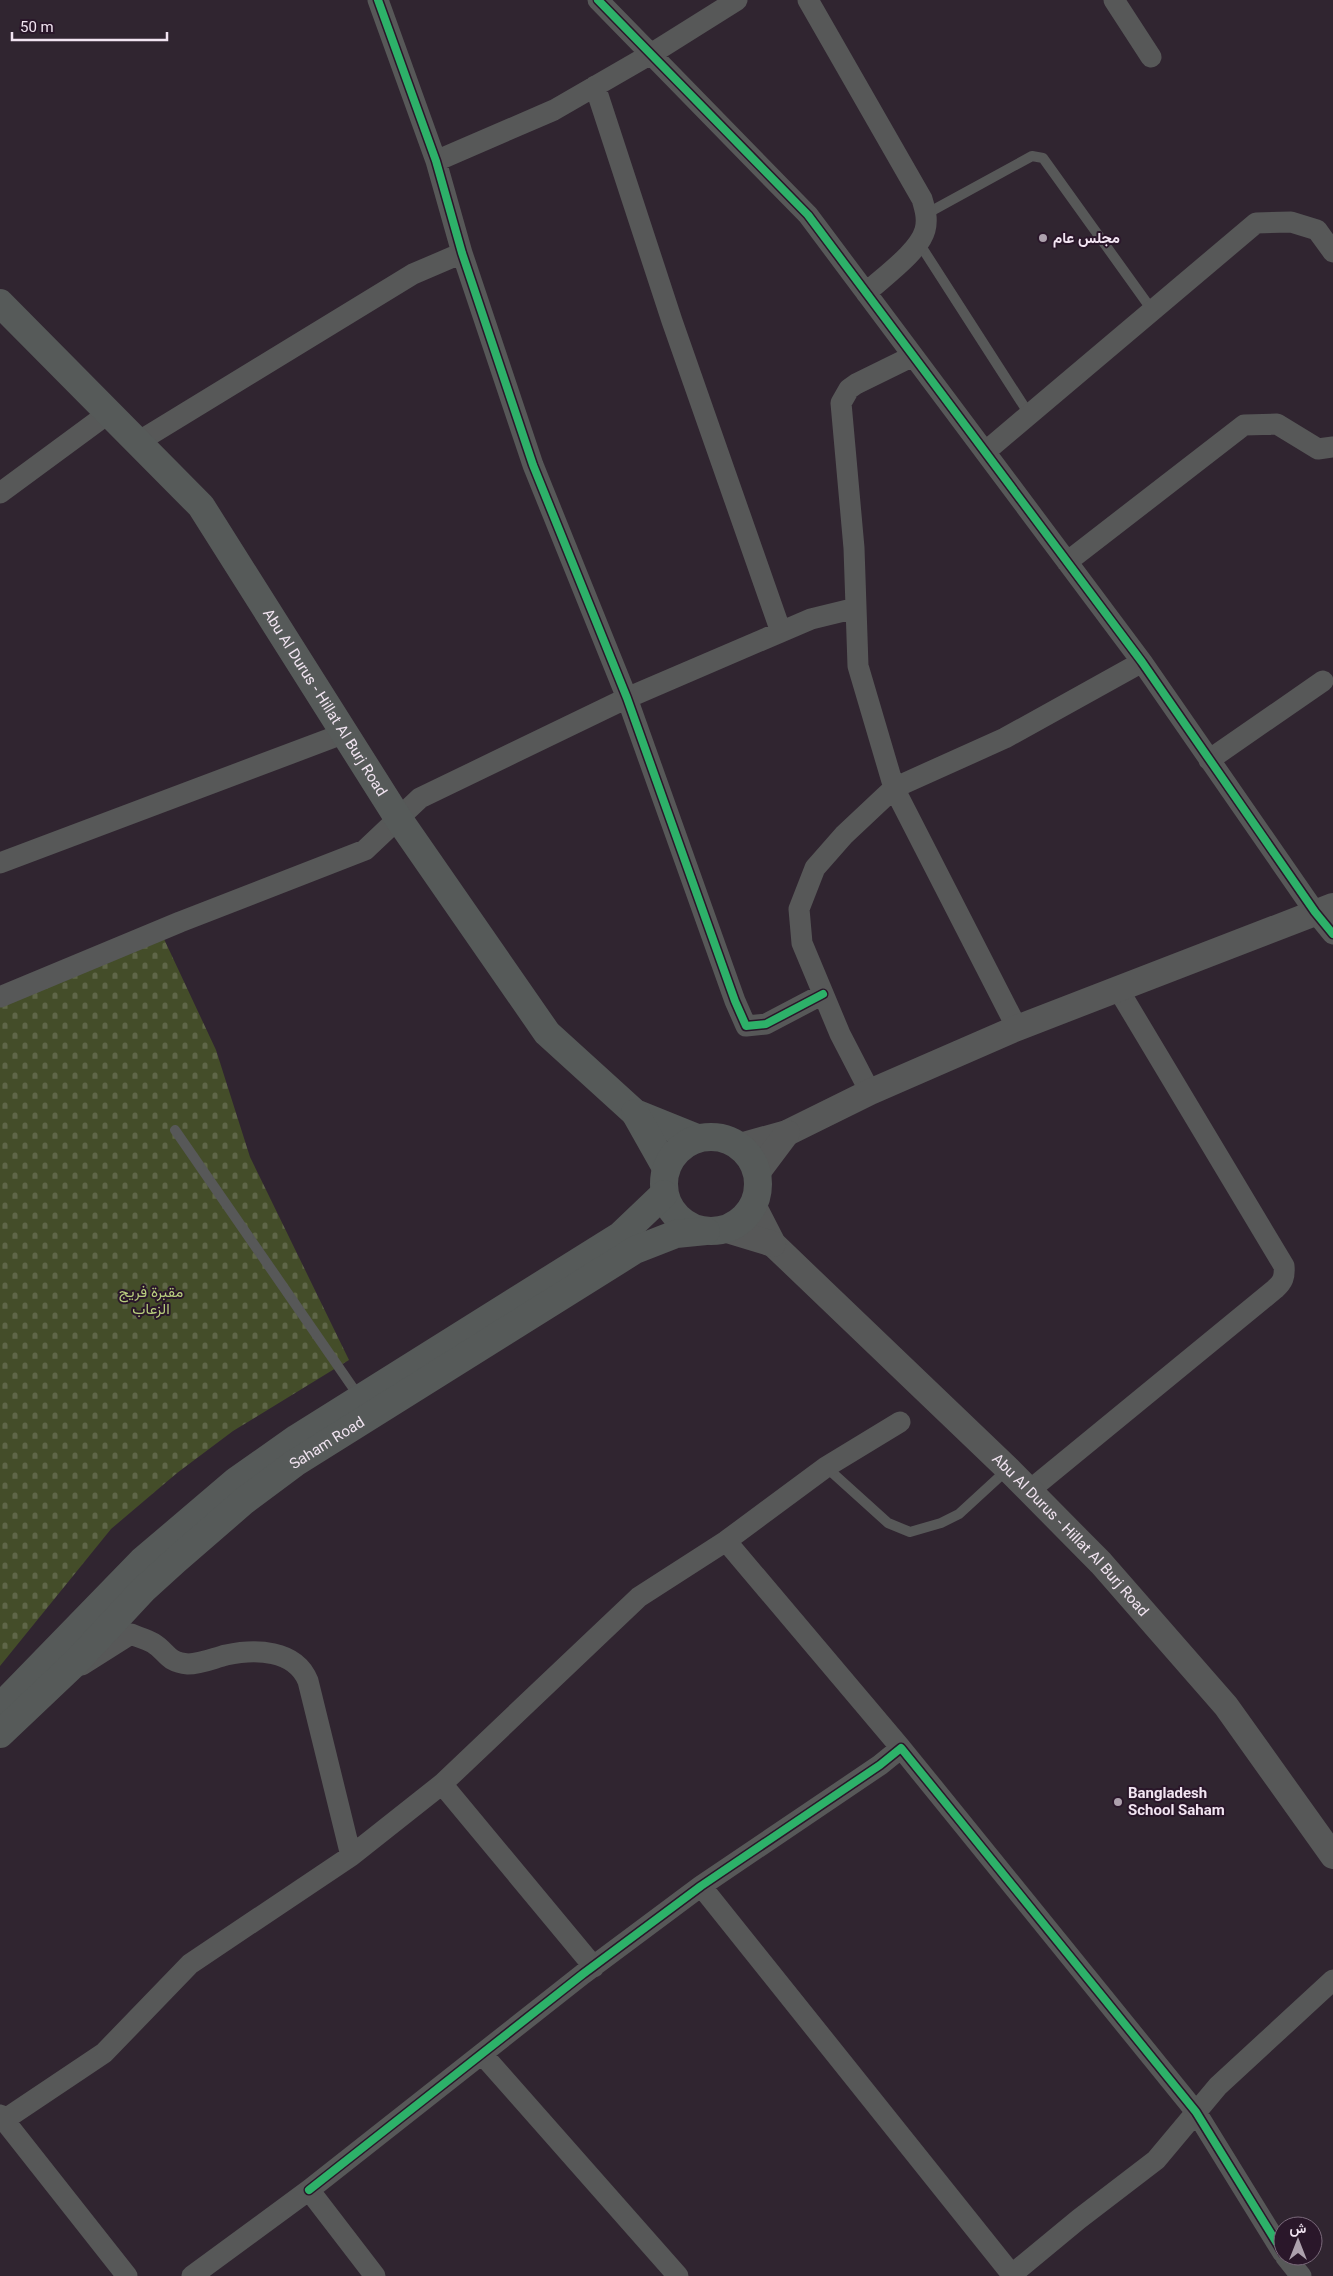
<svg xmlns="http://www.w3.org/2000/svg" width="1333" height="2276" font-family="Roboto,Vazirmatn,sans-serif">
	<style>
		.cemetery { fill: url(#cemetery-stones) }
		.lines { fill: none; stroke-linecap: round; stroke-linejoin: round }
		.service { stroke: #575858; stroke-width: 10 }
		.minor { stroke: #575858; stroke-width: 21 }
		.tertiary { stroke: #575858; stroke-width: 26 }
		.secondary { stroke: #565a59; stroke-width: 28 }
		.cycleway-casing { stroke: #2a172a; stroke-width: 11 }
		.cycleway { stroke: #2db169; stroke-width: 8 }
		.poi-dot { fill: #ada1ad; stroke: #2a172a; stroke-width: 2 }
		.labels { text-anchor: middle; stroke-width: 4; stroke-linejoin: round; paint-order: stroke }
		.poi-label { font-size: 15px; font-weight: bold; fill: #f1e4f1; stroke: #2a172a; text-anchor: start }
		.street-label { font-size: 15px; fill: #f1e4f1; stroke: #2a172a }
		.park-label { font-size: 15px; fill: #b9cf7e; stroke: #2a172a }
	</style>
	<defs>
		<pattern id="cemetery-stones" width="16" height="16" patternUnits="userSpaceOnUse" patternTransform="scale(1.25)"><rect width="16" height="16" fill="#444d29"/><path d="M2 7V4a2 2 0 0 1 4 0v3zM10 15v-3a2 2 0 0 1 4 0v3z" fill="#5f6648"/></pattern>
	</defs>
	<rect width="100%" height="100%" fill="#302530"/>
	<path class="cemetery" d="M164,939L216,1050L250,1157L349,1360L233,1431L177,1473L111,1529L0,1666V1005Z"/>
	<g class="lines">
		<path class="service" d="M926,214L1032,156L1043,158L1152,310
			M919,243L1029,414
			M175,1130L360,1398
			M826,1467L888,1523L910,1532L941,1523L959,1514L1008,1469"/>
		<path class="minor" d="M378,0L436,161L462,253L533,465L627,698L735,1001L746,1026L766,1024L823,994
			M598,0L808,215L1142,662L1315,912L1333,934
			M808,0L922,199C925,209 928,219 925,230C919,252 883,277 866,293
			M1114,0L1151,57
			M595,86L672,321L781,632
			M436,161L554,110L651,54L737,0
			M913,356L856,384L849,389L841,403L854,548L858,666L894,788L1017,1028
			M138,442L413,274L462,253
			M985,452L1256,223L1291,222L1317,230L1333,252
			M0,493L110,412
			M1067,562L1244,425L1277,424L1318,449L1333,447
			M1209,760L1323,681
			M0,863L345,733
			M0,997L180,922L365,850L420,798L627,698L811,619L856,608
			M870,1092L840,1034L802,943L799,909L815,868L844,835L894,788L1005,738L1142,662
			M1030,1490L1275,1289C1283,1282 1285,1277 1284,1266L1118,989
			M726,1541L901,1748
			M442,1784L594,1967
			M351,1856L442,1784L639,1597L726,1541L826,1467L900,1422
			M701,1886L1013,2276
			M482,2054L678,2276
			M0,2115L127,2276
			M4,2120L104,2053L190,1964L351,1856L308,1681C295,1649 255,1649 226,1655C214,1658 201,1664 188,1664C166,1662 168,1652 153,1643C146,1639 138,1637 131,1634L82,1665
			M309,2190L583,1974L701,1886L880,1765L901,1748L1196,2112L1283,2253
			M1285,2256L1301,2276
			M192,2276L309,2190L375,2276
			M1010,2276L1079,2219L1156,2160L1218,2086L1333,1980"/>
		<g class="tertiary">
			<path d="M740,1146L787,1133L870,1092L1017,1028L1333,906"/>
			<path d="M757,1173L787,1133"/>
			<path id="s1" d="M753,1205L773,1244L1008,1469L1101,1563L1226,1706L1333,1856"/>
			<path d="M724,1229L773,1244"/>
		</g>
		<g class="secondary">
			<path id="s2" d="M0,303L201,506L398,818L547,1033L635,1113L697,1138"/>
			<path d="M635,1113L666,1168"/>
			<circle cx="711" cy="1184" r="47"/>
			<path d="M0,1707L142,1561L236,1481L297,1438L621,1235L664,1194"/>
			<path id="s3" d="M0,1734L76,1662L143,1590L176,1560L244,1501L295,1463L635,1250L676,1234L706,1231"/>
		</g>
		<g class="cycleway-casing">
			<path id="cycleway" d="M378,0L436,161L462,253L533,465L627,698L735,1001L746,1026L766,1024L823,994
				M598,0L808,215L1142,662L1315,912L1333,934
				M309,2190L583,1974L701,1886L880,1765L901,1748L1196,2112L1283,2253"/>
		</g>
		<use href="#cycleway" class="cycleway"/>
	</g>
	<g class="poi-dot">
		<circle cx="1043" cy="238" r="5"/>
		<circle cx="1118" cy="1802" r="5"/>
	</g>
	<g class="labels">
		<g class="poi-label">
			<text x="1053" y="243">مجلس عام</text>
			<text x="1128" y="1798">Bangladesh<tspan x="1128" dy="17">School Saham</tspan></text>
		</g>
		<g class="street-label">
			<text dy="5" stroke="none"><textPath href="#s2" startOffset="518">Abu Al Durus - Hillat Al Burj Road</textPath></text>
			<text dy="5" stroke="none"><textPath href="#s3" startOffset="439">Saham Road</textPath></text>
			<text dy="5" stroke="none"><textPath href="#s1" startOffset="460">Abu Al Durus - Hillat Al Burj Road</textPath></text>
		</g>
		<g class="park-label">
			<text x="151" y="1297">مقبرة فريج<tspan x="151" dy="17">الزعاب</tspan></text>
		</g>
	</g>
	<g transform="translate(1298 2241)"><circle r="24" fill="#2a172a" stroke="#7a697a"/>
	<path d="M0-4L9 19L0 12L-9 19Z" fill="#ada1ad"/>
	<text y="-8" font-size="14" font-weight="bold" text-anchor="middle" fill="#f1e4f1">ش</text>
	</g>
	<path d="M12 32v8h155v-8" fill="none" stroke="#f1e4f1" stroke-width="2.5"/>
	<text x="20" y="32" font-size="15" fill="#f1e4f1" stroke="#2a172a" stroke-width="4" paint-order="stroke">50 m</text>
</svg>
